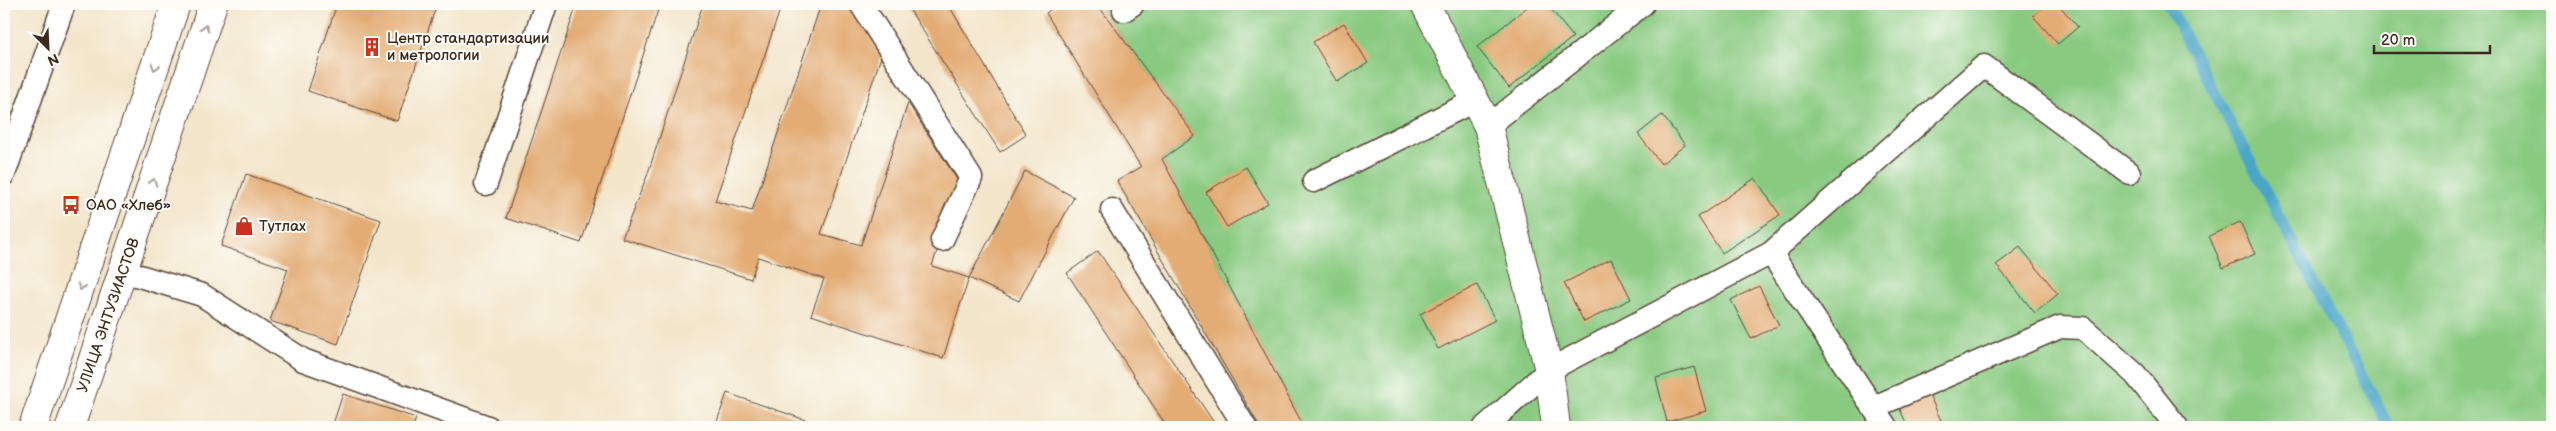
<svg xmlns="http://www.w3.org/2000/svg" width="2556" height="431" font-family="'Balsamiq Sans',sans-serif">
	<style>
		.green { fill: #89ca81; stroke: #627a50 }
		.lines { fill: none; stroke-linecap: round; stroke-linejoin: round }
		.stream { stroke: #49a6c8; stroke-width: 11 }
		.building { fill: #e3ac74 }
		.lane-casing { stroke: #574638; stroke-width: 25 }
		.street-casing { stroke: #574638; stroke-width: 30 }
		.lane { stroke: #fff; stroke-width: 22 }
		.street { stroke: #fff; stroke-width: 28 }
		.oneway { stroke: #a79f9a }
		.labels { text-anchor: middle; stroke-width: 4; stroke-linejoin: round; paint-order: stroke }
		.poi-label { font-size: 15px; fill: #3b2a1e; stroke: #fdfcf7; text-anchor: start }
		.street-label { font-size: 15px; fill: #3b2a1e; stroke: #fdfcf7 }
	</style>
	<rect width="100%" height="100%" fill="#fdfcf7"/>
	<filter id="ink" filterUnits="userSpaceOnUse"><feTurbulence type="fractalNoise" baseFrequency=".02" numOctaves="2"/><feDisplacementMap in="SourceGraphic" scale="10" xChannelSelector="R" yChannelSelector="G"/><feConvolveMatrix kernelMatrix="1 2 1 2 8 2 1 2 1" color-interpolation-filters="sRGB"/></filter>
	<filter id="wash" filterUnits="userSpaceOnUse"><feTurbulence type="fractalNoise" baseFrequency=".0096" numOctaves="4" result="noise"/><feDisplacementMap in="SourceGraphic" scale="20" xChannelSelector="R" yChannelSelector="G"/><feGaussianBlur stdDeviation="1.12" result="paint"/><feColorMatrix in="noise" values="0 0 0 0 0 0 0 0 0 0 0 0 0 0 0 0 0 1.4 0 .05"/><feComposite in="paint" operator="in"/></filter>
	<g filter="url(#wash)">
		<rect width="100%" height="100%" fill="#f3e5ca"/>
		<path class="green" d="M1097,4H2552V427H1304L1162,159L1195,136Z"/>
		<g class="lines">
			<path class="stream" d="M2168,4L2389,427"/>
		</g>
		<g id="blocks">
			<path class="building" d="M4,4H10L4,21Z
				M337,4H437L397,121L308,91Z
				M577,4H660L581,243L506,218Z
				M703,4H782L715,201L752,211L821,4H848L883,51L821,234L861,245L908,103L960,184L932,266L969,278L1025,171L1074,197L1019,301L969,278L943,358L811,315L824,279L758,257L751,279L622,238L647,176Z
				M906,4H948L1026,135L1000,152Z
				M1058,4H1097L1195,136L1162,159L1304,427H1260L1117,181L1141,167L1046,13Z
				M1531,4H1547L1573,37L1509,88L1477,47Z
				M2047,4H2058L2078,27L2058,44L2033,16Z
				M1344,23L1368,63L1337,82L1313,42Z
				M1662,115L1685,145L1661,164L1638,134Z
				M1246,167L1268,203L1227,227L1206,192Z
				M246,174L381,220L338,344L270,321L288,269L221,246Z
				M1755,178L1780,215L1722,253L1698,217Z
				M2240,222L2255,254L2223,268L2209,236Z
				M2020,247L2058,294L2035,313L1996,265Z
				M1098,251L1217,427H1167L1067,273Z
				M1611,259L1631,299L1584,322L1564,283Z
				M1477,285L1495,320L1438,349L1420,314Z
				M1759,286L1779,325L1751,339L1731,300Z
				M1694,367L1706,411L1667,422L1656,378Z
				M1928,392L1944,427H1908L1898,405Z
				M727,393L826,427H715Z
				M343,394L416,418L413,427H332Z"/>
		</g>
	</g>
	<g filter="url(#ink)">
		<use href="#blocks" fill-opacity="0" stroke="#574638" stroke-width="1"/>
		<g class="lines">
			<g class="lane-casing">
				<path id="lane" d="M861,4L971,178L942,240
					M1124,10L1133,4
					M1488,126L1643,4
					M4,174L64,4
					M1314,181L1476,100
					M486,184L546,4
					M1112,210L1245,427
					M1771,253L1886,427
					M123,271L202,295L303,360L488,427
					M1874,407L2060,327L2083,328L2135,374L2177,427
					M1485,427L1549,370L1771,253L1984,66L2129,173"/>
			</g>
			<g class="street-casing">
				<path id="street" d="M1425,4L1488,126L1549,370L1556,427
					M33,427L176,4
					M70,427L213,4"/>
			</g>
			<use href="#lane" class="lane"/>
			<use href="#street" class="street"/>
		</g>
		<defs><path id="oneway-chevron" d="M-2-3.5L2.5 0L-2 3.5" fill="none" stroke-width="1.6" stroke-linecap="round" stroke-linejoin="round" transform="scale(1.25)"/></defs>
		<g class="oneway">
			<use href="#oneway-chevron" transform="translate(205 28) rotate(-71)"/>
			<use href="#oneway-chevron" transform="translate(155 67) rotate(109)"/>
			<use href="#oneway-chevron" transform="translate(153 182) rotate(-71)"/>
			<use href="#oneway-chevron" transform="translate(81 287) rotate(109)"/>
		</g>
	</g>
	<defs>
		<g id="building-bare" transform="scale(1.5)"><path d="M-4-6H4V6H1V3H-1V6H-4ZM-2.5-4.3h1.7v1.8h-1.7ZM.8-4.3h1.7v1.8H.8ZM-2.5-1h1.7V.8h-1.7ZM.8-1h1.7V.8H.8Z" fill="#c8321e" stroke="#fdfcf7" stroke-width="2.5" paint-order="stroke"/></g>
		<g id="bus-bare" transform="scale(1.5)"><path d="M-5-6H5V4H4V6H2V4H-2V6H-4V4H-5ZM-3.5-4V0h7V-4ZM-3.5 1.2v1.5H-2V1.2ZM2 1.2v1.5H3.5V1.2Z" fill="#c8321e" stroke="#fdfcf7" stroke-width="2.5" paint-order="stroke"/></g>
		<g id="shop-bare" transform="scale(1.5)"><path d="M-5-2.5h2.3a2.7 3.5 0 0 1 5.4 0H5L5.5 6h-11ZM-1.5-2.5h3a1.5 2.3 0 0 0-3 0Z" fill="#c8321e" stroke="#fdfcf7" stroke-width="2.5" paint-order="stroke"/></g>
	</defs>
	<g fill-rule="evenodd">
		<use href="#building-bare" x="372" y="47"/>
		<use href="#bus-bare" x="71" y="205"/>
		<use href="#shop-bare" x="244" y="226"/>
	</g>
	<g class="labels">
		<g class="poi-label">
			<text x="387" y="43">Центр стандартизации<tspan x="387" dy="17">и метрологии</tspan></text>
			<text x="86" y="210">ОАО «Хлеб»</text>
			<text x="259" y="231">Тутлах</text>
		</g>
		<g class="street-label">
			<text transform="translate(108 315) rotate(-71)" y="5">УЛИЦА ЭНТУЗИАСТОВ</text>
		</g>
	</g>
	<rect width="2556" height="431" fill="none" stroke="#fdfcf7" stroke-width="20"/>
	<g transform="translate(48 48) rotate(156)" stroke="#fdfcf7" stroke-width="4" paint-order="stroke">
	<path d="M0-4L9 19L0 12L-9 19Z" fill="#3b2a1e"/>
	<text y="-8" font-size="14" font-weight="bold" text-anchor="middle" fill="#3b2a1e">N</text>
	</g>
	<path d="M2374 45v8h116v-8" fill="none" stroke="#3b2a1e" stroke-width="2.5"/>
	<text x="2381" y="45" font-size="15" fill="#3b2a1e" stroke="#fdfcf7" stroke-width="4" paint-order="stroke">20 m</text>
</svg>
